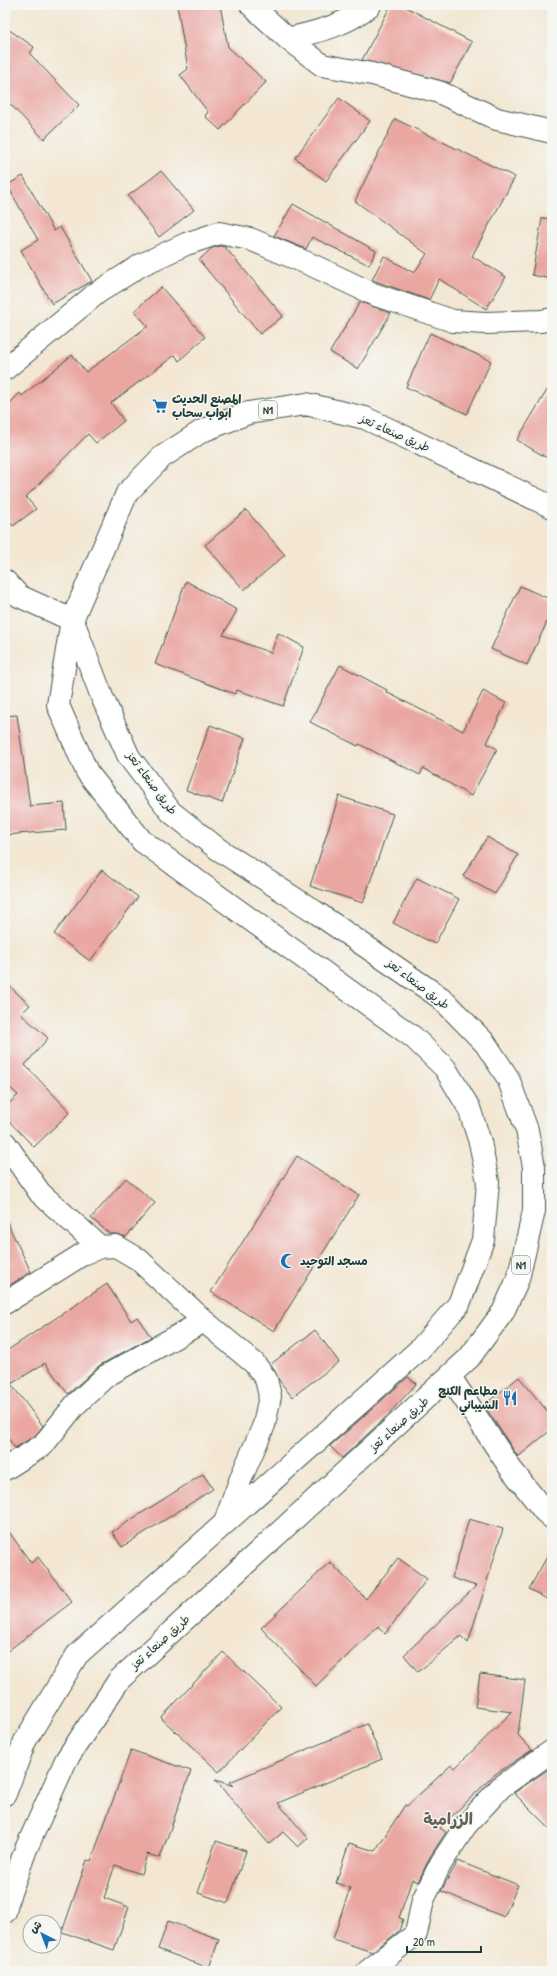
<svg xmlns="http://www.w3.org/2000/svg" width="557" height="1976" font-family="'Patrick Hand','Playpen Sans Arabic',sans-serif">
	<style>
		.building { fill: #eaa6a1 }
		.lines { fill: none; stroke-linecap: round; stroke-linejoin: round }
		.street-casing { stroke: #3f564c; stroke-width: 24 }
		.highway-casing { stroke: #3f564c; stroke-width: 24 }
		.street { stroke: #fff; stroke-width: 22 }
		.highway { stroke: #fff; stroke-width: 22 }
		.labels { text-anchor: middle; stroke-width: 3; stroke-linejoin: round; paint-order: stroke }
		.shield { fill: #f6f6f2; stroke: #60746d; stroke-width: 1 }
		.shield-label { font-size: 11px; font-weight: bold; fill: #1f3d34 }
		.poi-label { font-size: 12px; font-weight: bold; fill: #1f3d34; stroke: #f6f6f2; text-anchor: start }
		.street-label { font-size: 12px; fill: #1f3d34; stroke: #f6f6f2 }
		.district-label { font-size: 16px; font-weight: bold; fill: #66625a; stroke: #f6f6f2 }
	</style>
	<rect width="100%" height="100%" fill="#f6f6f2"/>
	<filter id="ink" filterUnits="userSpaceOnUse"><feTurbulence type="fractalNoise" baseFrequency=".025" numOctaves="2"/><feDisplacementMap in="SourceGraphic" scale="8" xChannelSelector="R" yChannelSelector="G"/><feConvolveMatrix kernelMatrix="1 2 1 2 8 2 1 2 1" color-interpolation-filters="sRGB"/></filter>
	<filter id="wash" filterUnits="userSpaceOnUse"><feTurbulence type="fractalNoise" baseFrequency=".012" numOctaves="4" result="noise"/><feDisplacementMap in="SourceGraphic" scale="16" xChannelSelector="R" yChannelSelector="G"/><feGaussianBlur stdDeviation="0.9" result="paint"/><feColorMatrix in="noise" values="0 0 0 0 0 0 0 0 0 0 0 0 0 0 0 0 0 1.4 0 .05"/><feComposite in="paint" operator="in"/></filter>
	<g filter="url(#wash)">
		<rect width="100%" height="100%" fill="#f3e7d3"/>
		<g id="blocks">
			<path class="building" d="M177,5H220L228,47L266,82L220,130L205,116L208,112L180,75L188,69Z
				M391,5H402L472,42L450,83L362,60Z
				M5,27L34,47L30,54L79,105L44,139L5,99Z
				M339,98L370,121L326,181L295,158Z
				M395,119L515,177L472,256L506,277L486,309L439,279L429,300L372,280L384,256L414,273L427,254L355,201Z
				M161,171L194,210L159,237L128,196Z
				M23,176L54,231L60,227L92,281L52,304L21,250L38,240L7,185Z
				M293,204L376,251L369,265L312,237L306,249L274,236Z
				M542,218L552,219V279L532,275Z
				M220,246L225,247L283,316L260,334L199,260L212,248Z
				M161,287L205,337L179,361L175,355L111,403L124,421L96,443L88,434L26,497L36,509L13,526L7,517L5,518V408L20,393L22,396L72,355L86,372L148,326L134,311Z
				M360,302L391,313L358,369L330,352Z
				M430,333L491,361L467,414L406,387Z
				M552,382V461L517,440Z
				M246,510L285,555L244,590L205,545Z
				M186,581L237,610L223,635L271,653L278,633L304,647L283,706L237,690L235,694L155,664Z
				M520,586L552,600V611L527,665L491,649Z
				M340,665L387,690L386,692L463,731L483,691L506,703L487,743L497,749L471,796L423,768L420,775L359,744L358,746L310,722Z
				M17,715L30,806L64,803L66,830L5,835V716Z
				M210,725L245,738L222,803L186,790Z
				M339,796L393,814L363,903L310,886Z
				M487,837L518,855L495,894L463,876Z
				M102,870L138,897L90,961L54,934Z
				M417,878L459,899L435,944L393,923Z
				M5,982L30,1005L21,1014L48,1038L25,1065L70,1112L34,1147L5,1117V1107L18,1095L7,1085L5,1088Z
				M297,1156L359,1195L274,1331L211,1292Z
				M126,1178L155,1203L126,1237L116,1234H110L91,1218Z
				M5,1218L31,1272L5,1288Z
				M107,1284L131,1321L137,1317L151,1337L100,1365L68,1394L45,1363L11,1384L43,1426L35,1436L15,1448L5,1434V1352Z
				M315,1330L339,1362L292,1397L279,1380L271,1364Z
				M408,1377L416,1384L384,1419L342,1458L330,1446Z
				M519,1377L552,1417V1429L518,1457L484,1405Z
				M203,1474L213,1489L122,1547L112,1532Z
				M469,1519L503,1529L468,1643L461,1636L418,1672L404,1655L476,1586L452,1578Z
				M5,1526L31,1563L38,1557L72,1602L5,1653Z
				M552,1548V1602L529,1589Z
				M398,1558L427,1579L385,1634L378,1626L316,1686L261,1628L330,1562L366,1599Z
				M223,1652L281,1707L219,1772L161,1718Z
				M480,1674L525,1680L518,1735L532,1750L494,1775L440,1828L446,1832L430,1857L418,1882L412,1879L399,1918L403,1919L399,1931L372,1952L333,1939L350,1888L336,1883L349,1843L375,1851L405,1805L407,1806L451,1765L455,1768L512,1712L475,1707Z
				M367,1724L382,1759L278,1803L308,1838L298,1847L283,1832L269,1844L215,1780L234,1786L230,1782Z
				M131,1750L191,1771L160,1858L147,1854L141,1874L115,1865L104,1898L129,1907L114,1950L62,1932L87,1860L91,1861Z
				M550,1768L552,1769V1831L514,1793Z
				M216,1841L246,1851L228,1903L198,1893Z
				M458,1861L518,1885L504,1917L441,1891Z
				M168,1921L219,1939L209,1968L158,1949Z"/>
		</g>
	</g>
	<g filter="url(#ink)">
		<use href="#blocks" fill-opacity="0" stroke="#3f564c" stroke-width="1"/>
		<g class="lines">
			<g class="street-casing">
				<path id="street" d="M251,5L288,39L322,65L372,74L439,92L497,119L552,132
					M288,39C319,31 345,26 370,5
					M5,369L97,293L141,265L186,244L219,233L250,239L314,266L373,294L453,321L485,323L541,321L552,319
					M5,581L19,596L72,620
					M5,1143L40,1193L100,1247
					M5,1303L83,1254L100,1247L116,1246L138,1259L204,1321L254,1363L266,1379L270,1396L264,1425L241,1478L225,1522
					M450,1377L511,1469L545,1512L552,1518
					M5,1469L43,1445L75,1405L106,1376L204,1321
					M368,1971L416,1934L423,1900L441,1863L466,1825L501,1787L552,1751"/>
			</g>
			<g class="highway-casing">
				<path id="highway" d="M5,1794L25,1741L77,1655L419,1350L459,1304L483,1240L488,1182L480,1142L469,1108L445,1068L413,1037L142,841L87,772L58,705L72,620L127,493L162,457L202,431L248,413L306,404L365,418L552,507
					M5,1912L8,1898L26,1849L66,1760L119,1680L469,1358L503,1312L518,1279L534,1211V1167L527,1130L508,1078L485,1043L441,998L314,911L218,849L171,812L129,757L102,697L73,621"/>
			</g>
			<use href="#street" class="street"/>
			<use href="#highway" class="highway"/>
		</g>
	</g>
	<defs>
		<g id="supermarket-bare" transform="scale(1.2)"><path d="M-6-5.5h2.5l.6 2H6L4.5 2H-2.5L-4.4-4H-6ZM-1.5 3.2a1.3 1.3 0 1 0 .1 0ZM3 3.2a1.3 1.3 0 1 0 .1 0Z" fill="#1f6fb2" stroke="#f6f6f2" stroke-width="2.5" paint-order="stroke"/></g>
		<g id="mosque-bare" transform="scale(1.2)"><path d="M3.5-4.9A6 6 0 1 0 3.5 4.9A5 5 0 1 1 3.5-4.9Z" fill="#1f6fb2" stroke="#f6f6f2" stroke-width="2.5" paint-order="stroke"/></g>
		<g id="restaurant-bare" transform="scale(1.2)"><path d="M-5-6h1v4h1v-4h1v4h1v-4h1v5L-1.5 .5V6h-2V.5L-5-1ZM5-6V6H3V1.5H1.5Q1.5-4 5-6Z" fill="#1f6fb2" stroke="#f6f6f2" stroke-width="2.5" paint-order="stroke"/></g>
	</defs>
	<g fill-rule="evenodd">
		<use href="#supermarket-bare" x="160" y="406"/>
		<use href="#mosque-bare" x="288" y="1261"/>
		<use href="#restaurant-bare" x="510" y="1398"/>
	</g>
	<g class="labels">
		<g class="shield">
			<rect x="259" y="401" width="18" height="18" rx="3"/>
			<rect x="512" y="1256" width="18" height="18" rx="3"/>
		</g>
		<g class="shield-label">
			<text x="268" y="414">N1</text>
			<text x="521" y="1269">N1</text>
		</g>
		<g class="poi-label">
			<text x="172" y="403">المصنع الحديث<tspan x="172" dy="14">ابواب سحاب</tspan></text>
			<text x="300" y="1265">مسجد التوحيد</text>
			<text x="498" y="1395" text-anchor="end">مطاعم الكنج<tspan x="498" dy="14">الشيباني</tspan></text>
		</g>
		<g class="street-label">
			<text transform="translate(395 433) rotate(24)" y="4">طريق صنعاء تعز</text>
			<text transform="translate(152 783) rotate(53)" y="4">طريق صنعاء تعز</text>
			<text transform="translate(418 984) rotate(37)" y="4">طريق صنعاء تعز</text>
			<text transform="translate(399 1424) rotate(-42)" y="4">طريق صنعاء تعز</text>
			<text transform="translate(160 1642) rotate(-42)" y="4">طريق صنعاء تعز</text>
		</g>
		<g class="district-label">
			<text x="448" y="1825">الزرامية</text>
		</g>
	</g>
	<rect width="557" height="1976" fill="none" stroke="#f6f6f2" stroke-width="20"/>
	<g transform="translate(42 1934) rotate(318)"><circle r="19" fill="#f6f6f2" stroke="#a0aca6"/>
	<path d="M0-3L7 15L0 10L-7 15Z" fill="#1f6fb2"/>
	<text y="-6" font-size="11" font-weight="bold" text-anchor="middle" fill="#1f3d34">ش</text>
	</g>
	<path d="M407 1946v6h74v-6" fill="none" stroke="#1f3d34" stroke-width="2"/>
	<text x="413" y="1946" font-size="12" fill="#1f3d34" stroke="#f6f6f2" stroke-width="3" paint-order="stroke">20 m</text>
</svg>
